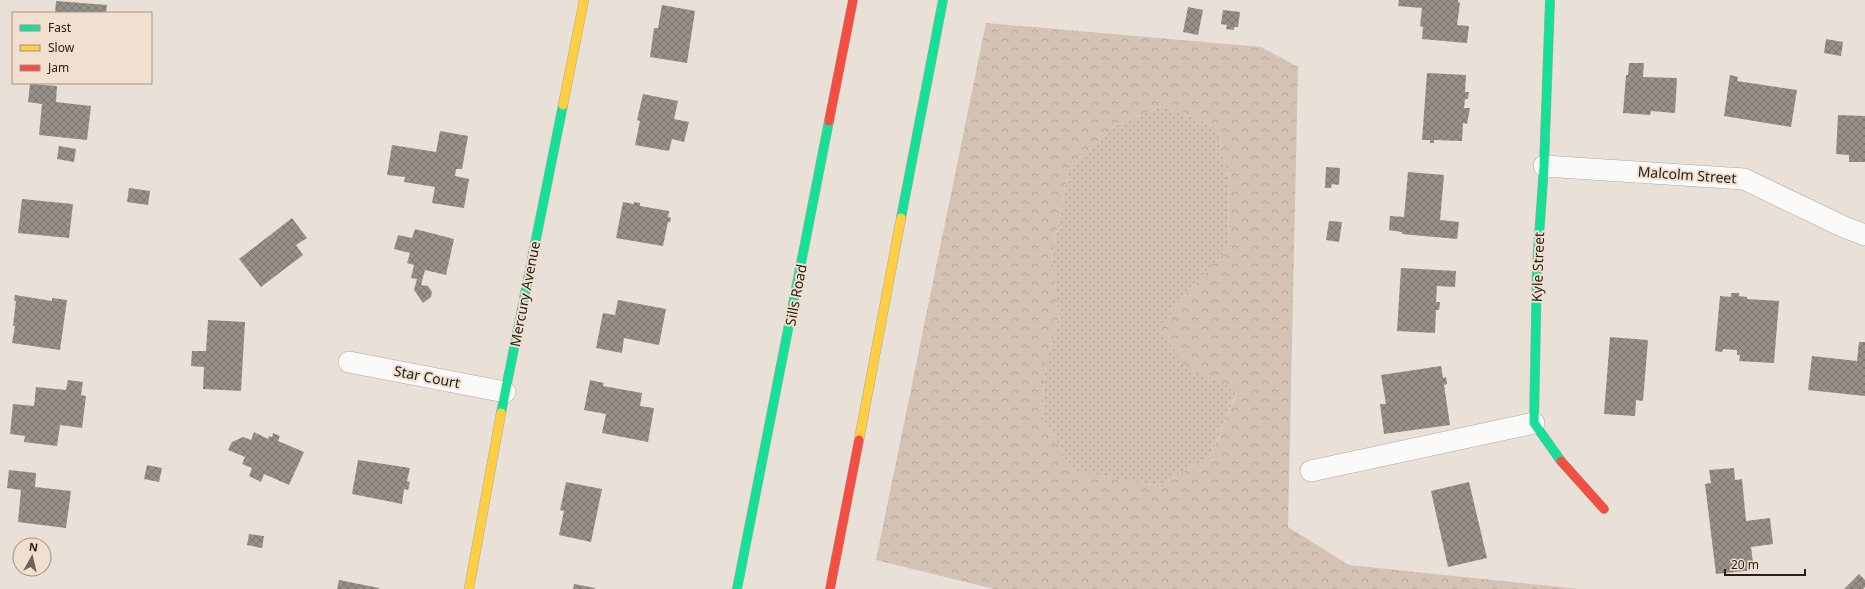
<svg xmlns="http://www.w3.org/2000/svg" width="1865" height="589" font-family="'Noto Sans',sans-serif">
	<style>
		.grass { fill: url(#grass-dots) }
		.forest { fill: url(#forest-crowns); fill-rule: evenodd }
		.building { fill: url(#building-cross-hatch) }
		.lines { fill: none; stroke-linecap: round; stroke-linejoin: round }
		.street-casing { stroke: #afa8a1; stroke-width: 22 }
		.fast-casing { stroke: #afa8a1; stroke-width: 10 }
		.slow-casing { stroke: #afa8a1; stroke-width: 10 }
		.jam-casing { stroke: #afa8a1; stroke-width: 10 }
		.street { stroke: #fcfaf9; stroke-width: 21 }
		.fast { stroke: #16e098; stroke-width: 9 }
		.slow { stroke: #ffcf43; stroke-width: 9 }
		.jam { stroke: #f24e42; stroke-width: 9 }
		.labels { text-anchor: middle; stroke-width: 4; stroke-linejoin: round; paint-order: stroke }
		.street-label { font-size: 14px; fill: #27201a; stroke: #f1e0cf }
	</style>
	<defs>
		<pattern id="grass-dots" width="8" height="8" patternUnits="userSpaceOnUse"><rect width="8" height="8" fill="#d4c3b4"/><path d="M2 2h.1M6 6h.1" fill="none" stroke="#b6a79a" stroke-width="1.8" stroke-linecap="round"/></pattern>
		<pattern id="forest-crowns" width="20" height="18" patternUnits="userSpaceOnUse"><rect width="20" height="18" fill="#d4c3b4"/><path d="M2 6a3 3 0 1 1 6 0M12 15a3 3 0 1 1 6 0" fill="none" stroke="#b6a79a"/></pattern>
		<pattern id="building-cross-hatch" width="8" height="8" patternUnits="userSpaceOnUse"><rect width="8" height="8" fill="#979089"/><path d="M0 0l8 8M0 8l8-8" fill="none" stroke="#7b756f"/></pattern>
	</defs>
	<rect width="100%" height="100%" fill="#e9e0d7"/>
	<path class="grass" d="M1163,106L1217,127L1228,176L1229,245L1221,256L1182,298L1184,367L1238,390L1210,456L1158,486L1072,471L1042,416L1046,360L1059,319L1052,255L1069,167L1115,126Z"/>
	<path class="forest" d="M986,23L1261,47L1298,67L1288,527L1349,565L1578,589H994L876,560ZM1163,106L1217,127L1228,176L1229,245L1221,256L1182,298L1161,327L1184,367L1238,391L1210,456L1158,486L1072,471L1042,416L1046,360L1059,319L1052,255L1069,167L1115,126Z"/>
	<path class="building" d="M1399,0H1458V2L1460,3L1457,25L1469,26L1467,43L1422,39L1423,27L1420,26L1422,8L1398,6Z
		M56,1L107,5L106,13H55Z
		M662,5L695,11L687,63L650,57L654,28H658Z
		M1188,7L1203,10L1198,35L1183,32Z
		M1223,10L1240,12L1238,27H1234V30L1226,29L1227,25L1221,24Z
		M1826,39L1843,42L1841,56L1824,53Z
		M1629,63H1644L1643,77L1677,78L1675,113L1651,111L1650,115L1623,113L1626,75H1628Z
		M1427,73L1466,75L1465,92H1469L1468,99H1465L1464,108H1470L1467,124L1463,123L1462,141L1434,140V143H1430V140H1422Z
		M1730,75L1738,77L1737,81L1797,90L1791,127L1724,116Z
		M30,84L57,86L56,102L91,106L87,140L39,135L42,104L28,102Z
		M643,94L678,101L674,119L689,122L684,142L672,139L669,151L635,145L640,121L637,120Z
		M1838,115L1865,116V162H1849V155L1836,154Z
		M440,131L468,136L462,169H456L455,176L469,179L464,208L432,203L435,187L404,182L405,177L387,175L392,145L436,152Z
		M59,146L76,149L74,162L57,159Z
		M1326,167L1340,168L1339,185L1332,184L1331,188H1325Z
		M1408,172L1444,175L1440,220L1459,222L1457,239L1402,234V232L1389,230L1390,216L1404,217Z
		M129,188L150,191L148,205L127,202Z
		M22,199L73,204L69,238L18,233Z
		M623,202L634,204V202L640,203V206L669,211L668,217L671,218L670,222H668L663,246L616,238Z
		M292,218L307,238L296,245L303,255L261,287L239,259Z
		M1329,221L1342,222L1339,242L1326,240Z
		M415,229L454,239L446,275L425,270L421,285L428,286L432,292L431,297L423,303L414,290L417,279L411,278L414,265L407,263L410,253L394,249L398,235L412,238Z
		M1401,268L1456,271L1455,287L1437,286L1436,302H1440L1439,310H1436L1435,333L1397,331Z
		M1731,293H1739V296L1747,297V299L1779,301L1774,363L1739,361L1740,355H1737V350L1723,349L1722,352L1715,351L1720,296L1731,297Z
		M15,295L52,301V298L67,300L60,350L12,343L15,326H13L16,301H14Z
		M618,300L666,309L659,345L624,338L622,353L596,348L603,313L615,315Z
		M208,320L245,322L241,391L203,389L204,367L191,366L192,351H206Z
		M1610,337L1648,340L1643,401L1636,400L1635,416L1604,414Z
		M1859,342H1865V396L1808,390L1812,356L1857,361Z
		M1441,366L1443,378L1446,377L1447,384L1444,385L1450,425L1384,434L1380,404H1386L1381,375Z
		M68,380L83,382L81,395L86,396L82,428L60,425L57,446L24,442L25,436L10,434L13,404L34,406L36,387L66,390Z
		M590,380L604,383L603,386L642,393L640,406L654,408L648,442L602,433L606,414L584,410Z
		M254,432L268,439L269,436L272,437L273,433L280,436L278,441L304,452L289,485L264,474L261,482L249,476L252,468L242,464L245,457L228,450L232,442L243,437L251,440Z
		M358,460L410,468L407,481L410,482L408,490L404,489L402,504L352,494Z
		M147,465L162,468L159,482L144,479Z
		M1734,468L1735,480L1742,479L1746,521L1770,518L1773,544L1751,547L1754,570L1716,574L1705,484L1711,483L1709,470Z
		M9,470L36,473L35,487L71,491L66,528L18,522L21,490L7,488Z
		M566,482L602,489L591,542L559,535L564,511L560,510Z
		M1469,482L1487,558L1448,567L1431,491Z
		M249,534L264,536L262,548L247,545Z
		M1859,574L1865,580V587L1863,589H1844Z
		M339,580L379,588V589H337Z
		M574,584L595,588V589H573Z"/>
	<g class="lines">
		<g class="street-casing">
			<path id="street" d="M1544,166L1744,179L1844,227L1865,235
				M349,362L505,392
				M1311,471L1534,423"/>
		</g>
		<g class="fast-casing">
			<path id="fast" d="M1550,0L1544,166L1537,265L1534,423L1561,461
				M901,218L943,0
				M501,413L563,105
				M737,589L829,121"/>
		</g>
		<g class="slow-casing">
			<path id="slow" d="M563,105L584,0
				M859,440L901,218
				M469,589L501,413"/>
		</g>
		<g class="jam-casing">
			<path id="jam" d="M829,121L853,0
				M1561,461L1604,509
				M830,589L859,440"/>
		</g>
		<use href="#street" class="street"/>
		<use href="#fast" class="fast"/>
		<use href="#slow" class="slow"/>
		<use href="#jam" class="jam"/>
	</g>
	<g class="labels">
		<g class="street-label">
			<text transform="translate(1687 175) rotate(4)" y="5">Malcolm Street</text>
			<text transform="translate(1538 267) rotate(-88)" y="5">Kyle Street</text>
			<text transform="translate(525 294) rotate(-79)" y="5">Mercury Avenue</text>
			<text transform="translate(796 295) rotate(-79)" y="5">Sills Road</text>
			<text transform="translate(427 377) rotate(11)" y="5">Star Court</text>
		</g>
	</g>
	<rect x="12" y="12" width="140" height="72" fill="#f1e0cf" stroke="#a09387"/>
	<rect x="20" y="25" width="20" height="6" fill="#16e098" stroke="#a09387"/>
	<text x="48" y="32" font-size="12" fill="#27201a">Fast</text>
	<rect x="20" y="45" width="20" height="6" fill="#ffcf43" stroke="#a09387"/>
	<text x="48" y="52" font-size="12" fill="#27201a">Slow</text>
	<rect x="20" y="65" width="20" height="6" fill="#f24e42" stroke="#a09387"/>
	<text x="48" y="72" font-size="12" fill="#27201a">Jam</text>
	<g transform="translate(32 557) rotate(8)"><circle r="19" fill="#f1e0cf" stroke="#a09387"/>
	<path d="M0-3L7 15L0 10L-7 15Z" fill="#6b635c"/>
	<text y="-6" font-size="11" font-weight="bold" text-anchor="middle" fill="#27201a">N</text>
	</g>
	<path d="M1725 569v6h80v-6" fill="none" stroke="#27201a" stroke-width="2"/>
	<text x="1731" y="569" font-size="12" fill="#27201a" stroke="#f1e0cf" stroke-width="3" paint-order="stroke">20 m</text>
</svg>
